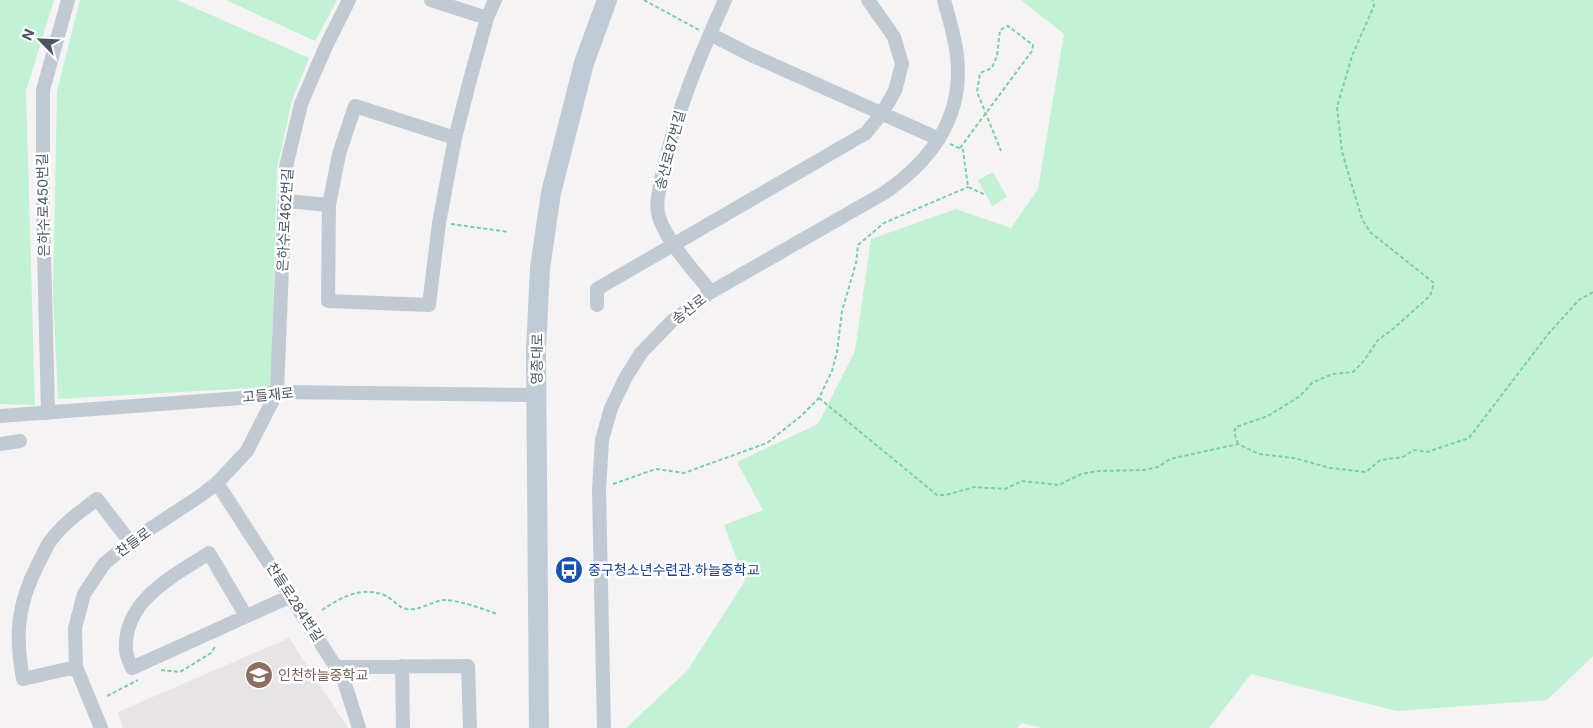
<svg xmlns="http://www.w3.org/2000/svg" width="1593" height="728" font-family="Inter,'Noto Sans KR',sans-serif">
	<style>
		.education { fill: #e6e4e5 }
		.green { fill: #c3f1d5 }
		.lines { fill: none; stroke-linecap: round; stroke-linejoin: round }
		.path { stroke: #7ad0a6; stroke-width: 2; stroke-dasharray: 4 2.5; stroke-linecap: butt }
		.street { stroke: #c1cad2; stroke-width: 14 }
		.secondary { stroke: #c1cbd6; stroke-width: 20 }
		.labels { text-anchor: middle; stroke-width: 5; stroke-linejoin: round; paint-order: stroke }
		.street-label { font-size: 14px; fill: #4a5661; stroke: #fff }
		.transit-label { font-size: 14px; fill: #164399; stroke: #fff; text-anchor: start }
		.education-label { font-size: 14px; fill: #785e54; stroke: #fff; text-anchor: start }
	</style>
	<rect width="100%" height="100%" fill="#f5f3f3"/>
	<path class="education" d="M289,638L348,728H123L118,712Z"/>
	<path class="green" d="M0,0H54L26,91L35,405L0,404Z
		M80,0H177L309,58L292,100L277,169L271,387L58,399L53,293L57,91Z
		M226,0H337L315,41Z
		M1021,0H1593V656L1547,700L1397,711L1251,674L1209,728H1042L1022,723L1017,728H626L687,671L745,581L724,525L763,510L737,462L818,424L855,351L871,239L956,209L1011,228L1038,189L1064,34Z
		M993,172L1007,197L992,206L978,180Z"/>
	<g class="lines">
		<path class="path" d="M644,0L699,30
			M950,144L963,150L968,187L986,195
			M960,148L1032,51L1033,45L1008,26L1000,30L997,56L992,68L980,73L977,92L1001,151
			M451,224L509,232
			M819,398L937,495H946L974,487L1005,489L1022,481L1059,485L1081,474L1099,471L1144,470L1158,467L1170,459L1238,444L1259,454L1294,458L1330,468L1366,472L1380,460L1403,457L1414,450L1427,452L1469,438L1549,333L1579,300L1593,292
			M1238,444L1234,432L1236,427L1268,416L1300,396L1313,382L1333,374L1353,372L1363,362L1378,340L1393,329L1430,296L1434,283L1370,232L1362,219L1342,152L1337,107L1352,56L1374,6L1373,0
			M613,484L656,469L684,473L767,443L801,416L819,398L832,371L837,352L842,311L856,263L858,245L884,223L968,187
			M322,610C340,598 361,586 384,595C392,598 397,607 407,609C420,611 432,601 444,600C459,600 483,609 497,614
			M161,670L180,672L211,653L216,645
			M107,696L138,680"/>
		<path class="street" d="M431,0L487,18
			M710,34L749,54L939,139
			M286,201L329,205L339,154L355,106L455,138
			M329,205L328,301L429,305L439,223L455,138L471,76L487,18L495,0
			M711,292C695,272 666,241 659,217C655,205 659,192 661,180C674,117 699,58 725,0
			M597,305V289L866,133L882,113L895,91L902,64L894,37L868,0
			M48,413L43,210V90L68,0
			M0,416L241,398L277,392L537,395
			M0,444L20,441
			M217,483L336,667L344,681L359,728
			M246,616L209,553C174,576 123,600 126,650C126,656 130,663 132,668L291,596
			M402,666L403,728
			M76,667L23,679C15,635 17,605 38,564C42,557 45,549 49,543C61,525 80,512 97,499L130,542
			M336,667L468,666L470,728
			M101,728L76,667L75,628L84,594L104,564L130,542L200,496L217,483L247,451L277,392L286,167L301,104L326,46L349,0
			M604,728L599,489L602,440L611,408L626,377L641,353L672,321L711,292L884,193C932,160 964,117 957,56C955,37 949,18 944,0"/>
		<path class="secondary" d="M539,728L536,350L540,268L551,193L584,63L607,0"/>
	</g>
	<defs>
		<g id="bus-disc" transform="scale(1.4375)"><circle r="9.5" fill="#1a4fb4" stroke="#fff"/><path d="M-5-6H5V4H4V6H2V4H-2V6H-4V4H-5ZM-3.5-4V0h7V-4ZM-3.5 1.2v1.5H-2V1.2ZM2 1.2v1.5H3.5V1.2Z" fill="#fff"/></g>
		<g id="school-disc" transform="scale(1.4375)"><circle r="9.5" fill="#8d6e63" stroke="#fff"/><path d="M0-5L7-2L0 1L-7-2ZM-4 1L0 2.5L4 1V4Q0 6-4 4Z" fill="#fff"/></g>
	</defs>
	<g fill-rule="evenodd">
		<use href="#bus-disc" x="569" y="570"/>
		<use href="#school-disc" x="259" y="675"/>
	</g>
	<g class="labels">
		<g class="street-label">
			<text transform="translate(670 150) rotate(-75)" y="5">송산로87번길</text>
			<text transform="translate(43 205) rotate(-91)" y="5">은하수로450번길</text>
			<text transform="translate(285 220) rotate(-87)" y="5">은하수로462번길</text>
			<text transform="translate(689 309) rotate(-38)" y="5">송산로</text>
			<text transform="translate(537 359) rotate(-89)" y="5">영종대로</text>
			<text transform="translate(268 395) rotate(-5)" y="5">고들재로</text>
			<text transform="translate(133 542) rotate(-36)" y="5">찬들로</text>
			<text transform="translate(295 602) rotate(57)" y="5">찬들로284번길</text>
		</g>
		<g class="transit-label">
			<text x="588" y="575">중구청소년수련관.하늘중학교</text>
		</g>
		<g class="education-label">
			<text x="278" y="680">인천하늘중학교</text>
		</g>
	</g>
	<g transform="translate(40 40) rotate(294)" stroke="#ffffff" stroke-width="4" paint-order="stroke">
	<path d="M0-4L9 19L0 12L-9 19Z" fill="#4a5661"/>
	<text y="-8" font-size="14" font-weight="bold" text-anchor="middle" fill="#4a5661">N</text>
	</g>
</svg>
